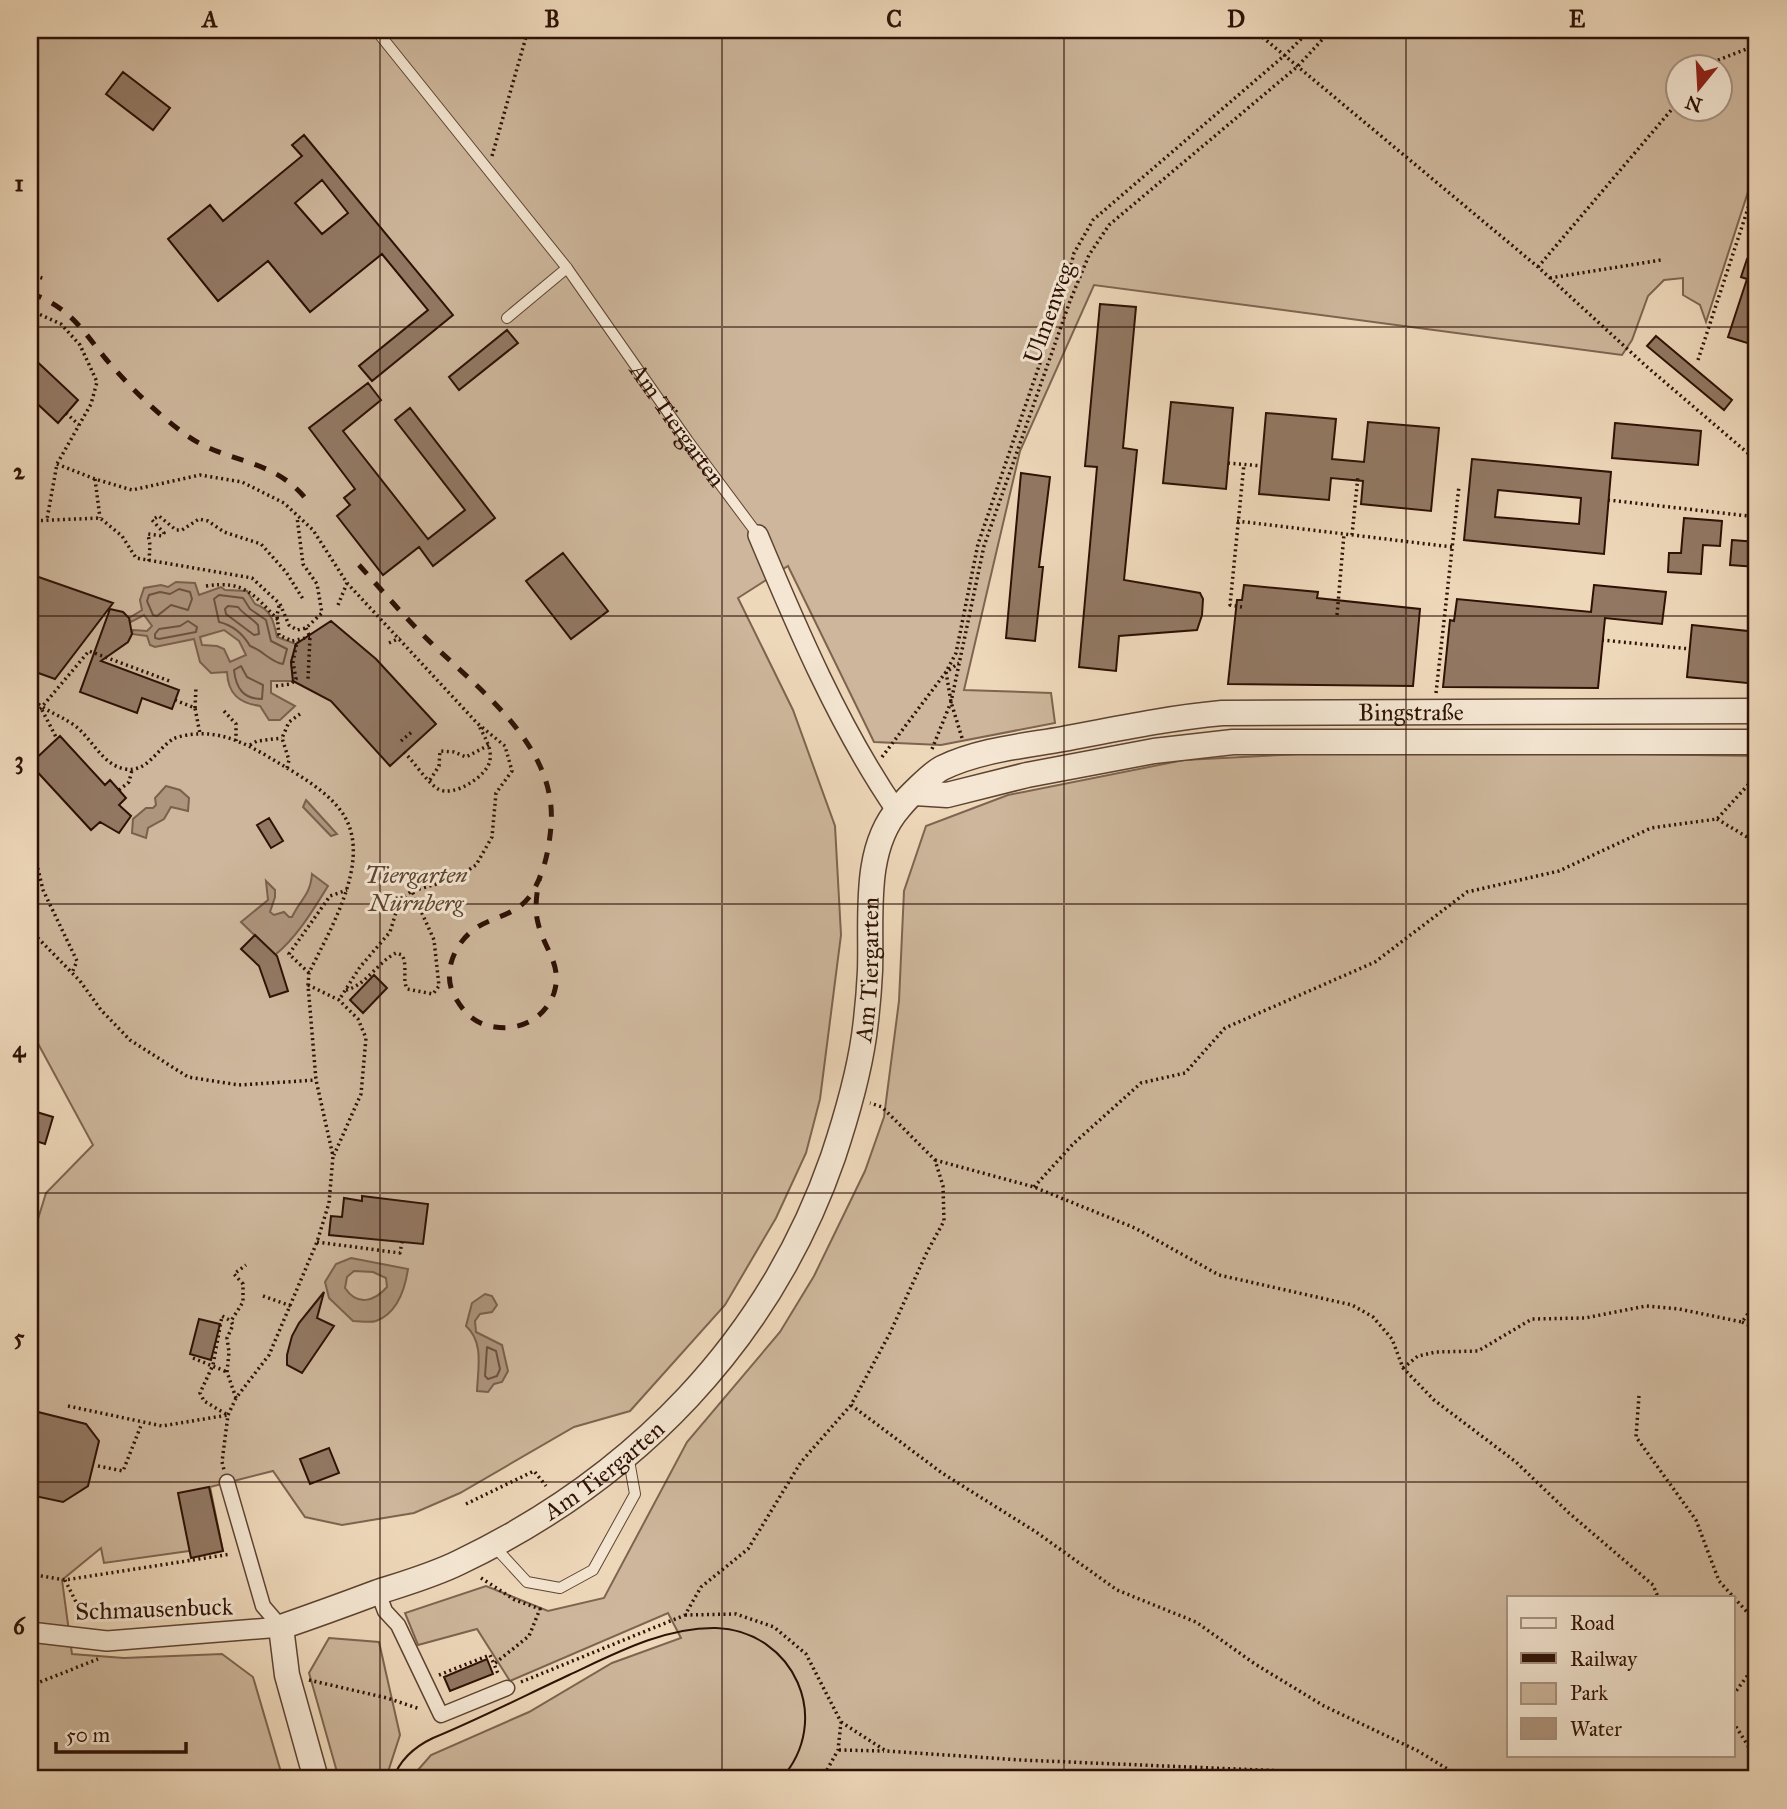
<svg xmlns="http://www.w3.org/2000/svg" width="1787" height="1809" font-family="'IM FELL Great Primer',serif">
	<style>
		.green { fill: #cdb69b; stroke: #7e6450; stroke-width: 2; fill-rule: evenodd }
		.water { fill: #ad947c; stroke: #7a604c; stroke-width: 2; fill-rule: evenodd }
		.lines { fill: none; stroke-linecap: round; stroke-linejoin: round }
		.shore { stroke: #6e5240; stroke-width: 2 }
		.building { fill: #927863; stroke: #2e1105; stroke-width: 2; fill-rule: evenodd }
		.service-casing { stroke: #5e4332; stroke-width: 12 }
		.pedestrian-casing { stroke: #5e4332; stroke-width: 17 }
		.minor-casing { stroke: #5e4332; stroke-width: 22 }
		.tertiary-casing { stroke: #5e4332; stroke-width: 27 }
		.path { stroke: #2e1105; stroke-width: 3.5; stroke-dasharray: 2 3.5; stroke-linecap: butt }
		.service { stroke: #f4e6d2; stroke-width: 10 }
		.pedestrian { stroke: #f4e6d2; stroke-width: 14 }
		.minor { stroke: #f4e6d2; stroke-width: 19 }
		.tertiary { stroke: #f4e6d2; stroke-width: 24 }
		.tram { stroke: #2e1105; stroke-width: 2 }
		.rail { stroke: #2e1105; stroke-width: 5; stroke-dasharray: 12 12; stroke-linecap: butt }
		.grid { fill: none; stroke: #2e1105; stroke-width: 2; stroke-opacity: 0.55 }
		.labels { text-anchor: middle; stroke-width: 6; stroke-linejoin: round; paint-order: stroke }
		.street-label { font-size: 24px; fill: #2e1105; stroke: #f4e6d2 }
		.park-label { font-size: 24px; font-style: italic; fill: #5e4332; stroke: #f4e6d2 }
		.neatline { fill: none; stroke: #2e1105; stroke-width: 2.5 }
		.grid-label { font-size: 23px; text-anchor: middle; font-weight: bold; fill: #2e1105 }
	</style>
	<rect width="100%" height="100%" fill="#eed8ba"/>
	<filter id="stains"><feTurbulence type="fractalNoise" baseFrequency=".00286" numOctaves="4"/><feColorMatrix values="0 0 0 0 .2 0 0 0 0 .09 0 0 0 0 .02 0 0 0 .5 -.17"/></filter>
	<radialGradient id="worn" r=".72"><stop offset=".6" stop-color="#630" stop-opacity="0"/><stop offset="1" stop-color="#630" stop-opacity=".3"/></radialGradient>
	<path class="green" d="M30,30H1757V164L1706,322L1700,305L1683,295V278L1664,280L1648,296L1632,340L1622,355L1094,285L1020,451L964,690L1051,693L1055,723L941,745L874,742L788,566L738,598L793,710L835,826L841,935L820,1099L806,1153L776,1218L725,1305L630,1411L574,1427L460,1493L414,1513L342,1525L305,1517L273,1471L210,1487L223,1551H189L104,1563L101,1548L62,1580L72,1654L124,1658L222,1654L253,1677L283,1779H30V1245L46,1193L93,1145L35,1038L30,1035ZM1678,66H1720V108H1678Z
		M1379,750L1757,756V1779H410L431,1755L529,1712L612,1663L681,1638L668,1613L510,1681L477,1629L418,1645L405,1613L486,1586L548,1611L604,1598L687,1442L780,1332L814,1276L865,1171L884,1117L899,1001L904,891L926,826L1008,795L1184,760ZM1509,1597H1733V1755H1509Z
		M329,1638L379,1642L400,1735L387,1775L397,1779H339L309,1673Z"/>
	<path class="water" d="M176,582L195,583L199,595L221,587L225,590L247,591L255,604C271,609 274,622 277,637L296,644L291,662L293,681H271V693L295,706L280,720H269L260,706C239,703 228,694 227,672L211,673L200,662L194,639L155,647L150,645L147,636L132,634L133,630L147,631L152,626L144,615L131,622L129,618L142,610L140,600L144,588L161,585L168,587ZM224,630L239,641L246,655L230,662L224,649L217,646L202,645L200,637Z
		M166,786L180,790L189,798L188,811L171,807L164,819L148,828L146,838L132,833L133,819L146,808H153L156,805L155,798Z
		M306,800L337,834L331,836L303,807Z
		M312,874L328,886C313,910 298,936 275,955L241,922L268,900L266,881L275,890V897L270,912L274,915L284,912L289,917H292C301,898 310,896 312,874Z
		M351,1258L408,1269C405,1289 398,1313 376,1321C370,1323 360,1321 353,1321L329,1298L325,1282L336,1264ZM354,1271L373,1272L386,1278L387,1287C374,1302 357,1306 345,1288L347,1277Z
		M485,1294L492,1296L497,1305L492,1312L480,1314L475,1321L476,1332L502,1345L508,1371L502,1382L494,1384L488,1392L477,1391C478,1368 484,1342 466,1326L472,1303Z"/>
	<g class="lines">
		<path class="shore" d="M179,589L190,592L192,599L188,610L171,605L157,616L153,615L147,601L149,595L160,592L170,594Z
			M219,595L243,598L250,609L266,620L271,641L287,649L283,664C272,663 262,650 250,646C243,634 232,625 219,622L214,599Z
			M228,606L238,607C244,615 252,618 258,625L259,634L254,635L226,614L225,609Z
			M188,621L197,627L196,632L159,639L155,638V634L159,629L180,626Z
			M241,666L247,677L263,685L262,699C243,699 236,688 234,670Z
			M487,1347L496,1351L500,1369L497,1376L488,1379L485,1376Z"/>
	</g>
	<path class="building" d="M123,72L170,108L153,130L106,94Z
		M304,135L453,315L372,381L359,366L428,310L382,254L310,312L268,261L218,301L168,239L210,205L223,221L302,156L292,145ZM322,180L348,213L322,234L295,203Z
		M1755,256H1757V346L1728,337L1747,279L1741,277L1747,259L1753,261Z
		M1100,304L1136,307L1123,448L1137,450L1124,580L1200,593L1203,599L1202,615L1197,630L1119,636L1116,671L1079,667L1097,467L1085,466Z
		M507,330L518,343L459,390L449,377Z
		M1656,336L1732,400L1724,410L1647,346Z
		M30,355L78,400L58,423L30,397Z
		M368,383L381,400L343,431L428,539L465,510L395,420L410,408L495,518L433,566L419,547L383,575L337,516L350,505L344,498L355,489L309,428Z
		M1171,402L1233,408L1226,489L1163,483Z
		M1266,413L1336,419L1332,459L1364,462L1368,422L1439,428L1431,511L1361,504L1363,481L1331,478L1329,500L1259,494Z
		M1615,423L1701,431L1698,465L1612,458Z
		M1472,459L1611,472L1604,554L1464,540ZM1498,490L1581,498L1579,524L1495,517Z
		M1021,473L1050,477L1039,567H1043L1035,641L1006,638Z
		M1684,518L1722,521L1720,546L1703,545L1701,574L1668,572L1669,553H1681Z
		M1732,540L1757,542V567L1730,565Z
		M563,553L608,611L571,639L526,581Z
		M30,574L113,603L55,679L30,670Z
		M1244,585L1318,592L1317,598L1420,609L1413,686L1228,684L1237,600H1242Z
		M1594,585L1666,592L1662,624L1605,618L1598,688L1443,687L1450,620L1454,621L1457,599L1591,612Z
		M110,609L123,612L129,618L132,634L128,642L101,661L179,690L172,709L142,698L137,713L80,692Z
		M331,621L376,659L436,724L390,766L331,701L293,681L291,662L296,644Z
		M1692,625L1757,632V684L1687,677Z
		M60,736L105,785L110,780L126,798L119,805L131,816L119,833L100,822L91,830L30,764Z
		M269,818L283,841L271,848L257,825Z
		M255,935L277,956L288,991L270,997L259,966L241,949Z
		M374,975L387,988L363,1013L350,1000Z
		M30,1110L53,1117L45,1144L30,1139Z
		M362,1196L428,1204L423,1244L329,1235L331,1216L342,1217L344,1198L362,1201Z
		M324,1292L317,1318L334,1326L302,1373L287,1365V1355L292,1336L299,1323Z
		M199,1319L220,1324L211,1360L190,1354Z
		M30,1410L86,1424L99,1441L88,1486L63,1502L30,1495Z
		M329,1448L339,1473L310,1484L300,1459Z
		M209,1487L223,1551L191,1558L178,1493Z
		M487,1659L493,1674L450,1691L444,1677Z"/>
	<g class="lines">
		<g class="service-casing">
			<g id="service">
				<path id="s1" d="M376,30L567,268L688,441L758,535"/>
				<path d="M507,318L567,268"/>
				<path d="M493,1545L527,1582L560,1588L593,1570L635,1494L628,1455"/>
			</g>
		</g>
		<g class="pedestrian-casing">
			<path id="pedestrian" d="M227,1482L263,1606L281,1627
				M378,1592L385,1611L398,1625L441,1715L507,1688"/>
		</g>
		<g class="minor-casing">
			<path id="minor" d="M758,535C797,628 839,727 896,810
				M30,1632L107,1641L281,1627"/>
		</g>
		<g class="tertiary-casing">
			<g id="tertiary">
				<path d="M915,793L947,795L1027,775L1154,751L1233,742H1757"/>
				<path id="s2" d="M316,1779L287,1675L281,1627C313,1616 346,1604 378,1592C406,1583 434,1575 460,1562C635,1478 769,1341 833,1157C846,1118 858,1078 864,1036C867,1014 869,992 870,971C872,919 862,850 899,808C907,798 932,773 942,768C979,750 1023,746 1063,739C1116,729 1168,718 1222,713L1757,711"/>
			</g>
		</g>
		<path class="path" d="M1254,30L1538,267L1646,366L1757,461
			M1709,66L1713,62L1757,45
			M492,156L528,30
			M1538,267L1678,102
			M30,274L45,279
			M1550,278L1661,260
			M30,310L61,324L80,345L97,382L91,404L57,464L47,519
			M1698,360L1757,181
			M66,413L79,425
			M1228,463L1262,466
			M57,464L95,479L132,490L200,475L242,482L284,503L313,530L347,583L477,723L505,746L512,771L496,793L492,837L476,865L455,879L412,891L400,899L390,932L360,967L339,1000
			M95,479L100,518
			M1608,500L1757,517
			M30,521L100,518L122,536L136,558L252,578L280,604L289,625L297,630L306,628L322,613L317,584L303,564L297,517
			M1237,521L1452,547
			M1352,535L1358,476
			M149,561L150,545L148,534L162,536L164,533L152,520L159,516L176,530H182L199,519L208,521L224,532L261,544L286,572L303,599
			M206,586C245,580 254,595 278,620
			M338,605L347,583
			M279,606L277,615L279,635L292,641L310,637
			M1242,607L1230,605L1244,464
			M1337,615L1344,534
			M306,628L310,637L308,679
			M1602,640L1690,649
			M389,643L400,638
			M276,686L291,684L296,679L293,662L297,641
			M1436,693L1459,486
			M30,697C44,711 58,714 74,725C92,738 102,765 125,769C147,773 157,749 173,739C179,736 191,734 198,734C229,732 257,750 282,765C304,778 334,796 346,819C370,865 329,931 309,973L308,985L316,1080L333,1156L329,1203L317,1242L269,1355L236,1398L228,1415L222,1462L224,1470
			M175,700L195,708L200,734
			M195,708L196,687
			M42,710L57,739
			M224,711L236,724V741
			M30,714L41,708L89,651L172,682
			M962,738L951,702L946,672L956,653L978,544L1063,296L1074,253L1093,220L1285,55L1310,30
			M401,741L413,731
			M250,745L257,741L282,738
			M932,749L951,702L984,546L1070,301L1089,255L1109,225L1298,66L1331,30
			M404,752C414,762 427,782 438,789C453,798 488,776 490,760C492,747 484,736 478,724
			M882,757L946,672L959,663
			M287,768L289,760L282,738L289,722L300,714
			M430,780L439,766L440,751L454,752L466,757L489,745
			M119,790L129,782L132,770
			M1717,819L1757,843
			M30,836L43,890L77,961L72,973
			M30,930L80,981L101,1010L130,1040L188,1077L239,1085L316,1080
			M309,973L289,954L330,896L347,890
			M308,985L339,1000L358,1019L366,1038L361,1094L334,1155
			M346,990C365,986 378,962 396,953L402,955C408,966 402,978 407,989L433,994L439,986L434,940L412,891
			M935,1160L1034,1187L1135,1228L1219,1275L1352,1305L1373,1317L1392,1339L1403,1368L1434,1400L1516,1462L1569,1513L1653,1585L1658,1597
			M1034,1187L1073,1144L1141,1083L1185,1073L1225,1028L1375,962L1467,892L1559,871L1651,828L1717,819L1757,775
			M317,1242L400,1253L402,1242
			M263,1296L291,1306
			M1742,1322L1757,1329
			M193,1358L227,1372
			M1403,1368L1418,1356L1436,1352L1478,1351L1532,1319L1585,1318L1646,1306L1679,1309L1742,1322L1757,1301
			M1639,1396L1636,1437L1696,1520L1719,1581L1757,1623
			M236,1398L227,1372L229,1352L227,1338L233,1325L231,1321L243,1302V1284L234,1274L246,1265
			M851,1405L942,1473L1036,1532L1117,1590L1196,1622L1255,1664L1324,1706L1418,1751L1462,1778
			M68,1406L162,1426L228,1415
			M226,1414L204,1401L200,1393L213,1365L222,1316L231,1321
			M98,1466L123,1471L142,1423
			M466,1504L534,1471L546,1486
			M30,1574L65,1580L231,1554
			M481,1578L515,1600L540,1609L529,1636L494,1664L499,1676
			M65,1580L86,1622
			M685,1615L736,1614L774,1627L806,1654L841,1722L838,1750L822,1779
			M439,1675L490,1655L494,1664
			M309,1680L387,1698L420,1709
			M521,1682L685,1615L701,1587L748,1549L801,1462L851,1405L890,1333L927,1252L944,1221L943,1186L935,1160L882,1107L870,1103
			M30,1686L98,1659
			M1733,1695L1757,1663
			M841,1722L886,1751L1021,1760L1476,1779
			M1733,1722L1757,1760
			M839,1750L884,1751"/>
		<use href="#service" class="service"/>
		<use href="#pedestrian" class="pedestrian"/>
		<use href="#minor" class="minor"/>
		<use href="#tertiary" class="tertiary"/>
		<path class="tram" d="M393,1779C400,1759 414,1747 433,1738C479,1719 524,1696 569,1675C614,1654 664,1627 716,1628C794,1631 834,1720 781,1779"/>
		<path class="rail" d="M30,293C69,307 80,327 105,358C127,384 154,411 182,432C226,466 274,455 310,504
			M359,565C380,588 401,613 423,635C475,687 558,744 551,826C549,850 544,875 530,896C515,916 494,916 476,928C455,942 441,973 455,997C464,1013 476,1025 495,1027C521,1031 545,1018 554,993C563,965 544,949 538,923C534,908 537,891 540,876"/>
	</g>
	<path class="grid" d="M380,30V1779M722,30V1779M1064,30V1779M1406,30V1779M30,327H1757M30,616H1757M30,904H1757M30,1193H1757M30,1482H1757"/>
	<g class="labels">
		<g class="street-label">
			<text transform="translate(1049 313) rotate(-70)" y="8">Ulmenweg</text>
			<text dy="8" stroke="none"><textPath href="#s1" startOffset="497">Am Tiergarten</textPath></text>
			<text dy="8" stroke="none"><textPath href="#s2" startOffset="1806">Bingstraße</textPath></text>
			<text dy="8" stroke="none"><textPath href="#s2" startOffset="1104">Am Tiergarten</textPath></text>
			<text dy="8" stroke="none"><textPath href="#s2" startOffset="518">Am Tiergarten</textPath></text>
			<text transform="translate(154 1609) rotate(-2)" y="8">Schmausenbuck</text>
		</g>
		<g class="park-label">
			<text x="416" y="883">Tiergarten<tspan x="416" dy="28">Nürnberg</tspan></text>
		</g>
	</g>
	<rect width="1787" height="1809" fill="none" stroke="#eed8ba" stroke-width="77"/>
	<rect x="1507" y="1596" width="228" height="161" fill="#f4e6d2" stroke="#a59180" stroke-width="2"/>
	<rect x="1521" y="1618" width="35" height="10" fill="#f4e6d2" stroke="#a59180" stroke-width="2"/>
	<text x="1570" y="1630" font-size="21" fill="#2e1105">Road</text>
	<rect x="1521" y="1653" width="35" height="10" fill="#2e1105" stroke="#a59180" stroke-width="2"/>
	<text x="1570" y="1666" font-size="21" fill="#2e1105">Railway</text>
	<rect x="1521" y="1683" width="35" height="21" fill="#cdb69b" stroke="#a59180" stroke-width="2"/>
	<text x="1570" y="1700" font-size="21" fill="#2e1105">Park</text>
	<rect x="1521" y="1718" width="35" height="21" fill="#ad947c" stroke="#a59180" stroke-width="2"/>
	<text x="1570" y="1736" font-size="21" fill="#2e1105">Water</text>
	<g transform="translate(1699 88) rotate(198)"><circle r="33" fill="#f4e6d2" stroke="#a59180" stroke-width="2"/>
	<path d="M0-5L12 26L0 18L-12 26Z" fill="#8f2418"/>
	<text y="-10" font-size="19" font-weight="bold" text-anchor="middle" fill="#2e1105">N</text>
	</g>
	<path d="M56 1742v10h130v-10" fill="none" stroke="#2e1105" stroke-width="3.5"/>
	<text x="66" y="1742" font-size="21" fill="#2e1105" stroke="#f4e6d2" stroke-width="5" paint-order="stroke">50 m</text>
	<rect x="38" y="38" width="1710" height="1732" class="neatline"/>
	<g class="grid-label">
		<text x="210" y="27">A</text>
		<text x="552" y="27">B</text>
		<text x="894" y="27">C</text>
		<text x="1236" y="27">D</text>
		<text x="1577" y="27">E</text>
		<text x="19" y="191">1</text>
		<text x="19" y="479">2</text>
		<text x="19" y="768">3</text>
		<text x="19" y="1057">4</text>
		<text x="19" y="1345">5</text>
		<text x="19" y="1634">6</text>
	</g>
	<rect width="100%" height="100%" filter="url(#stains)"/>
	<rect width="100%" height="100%" fill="url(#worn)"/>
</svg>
